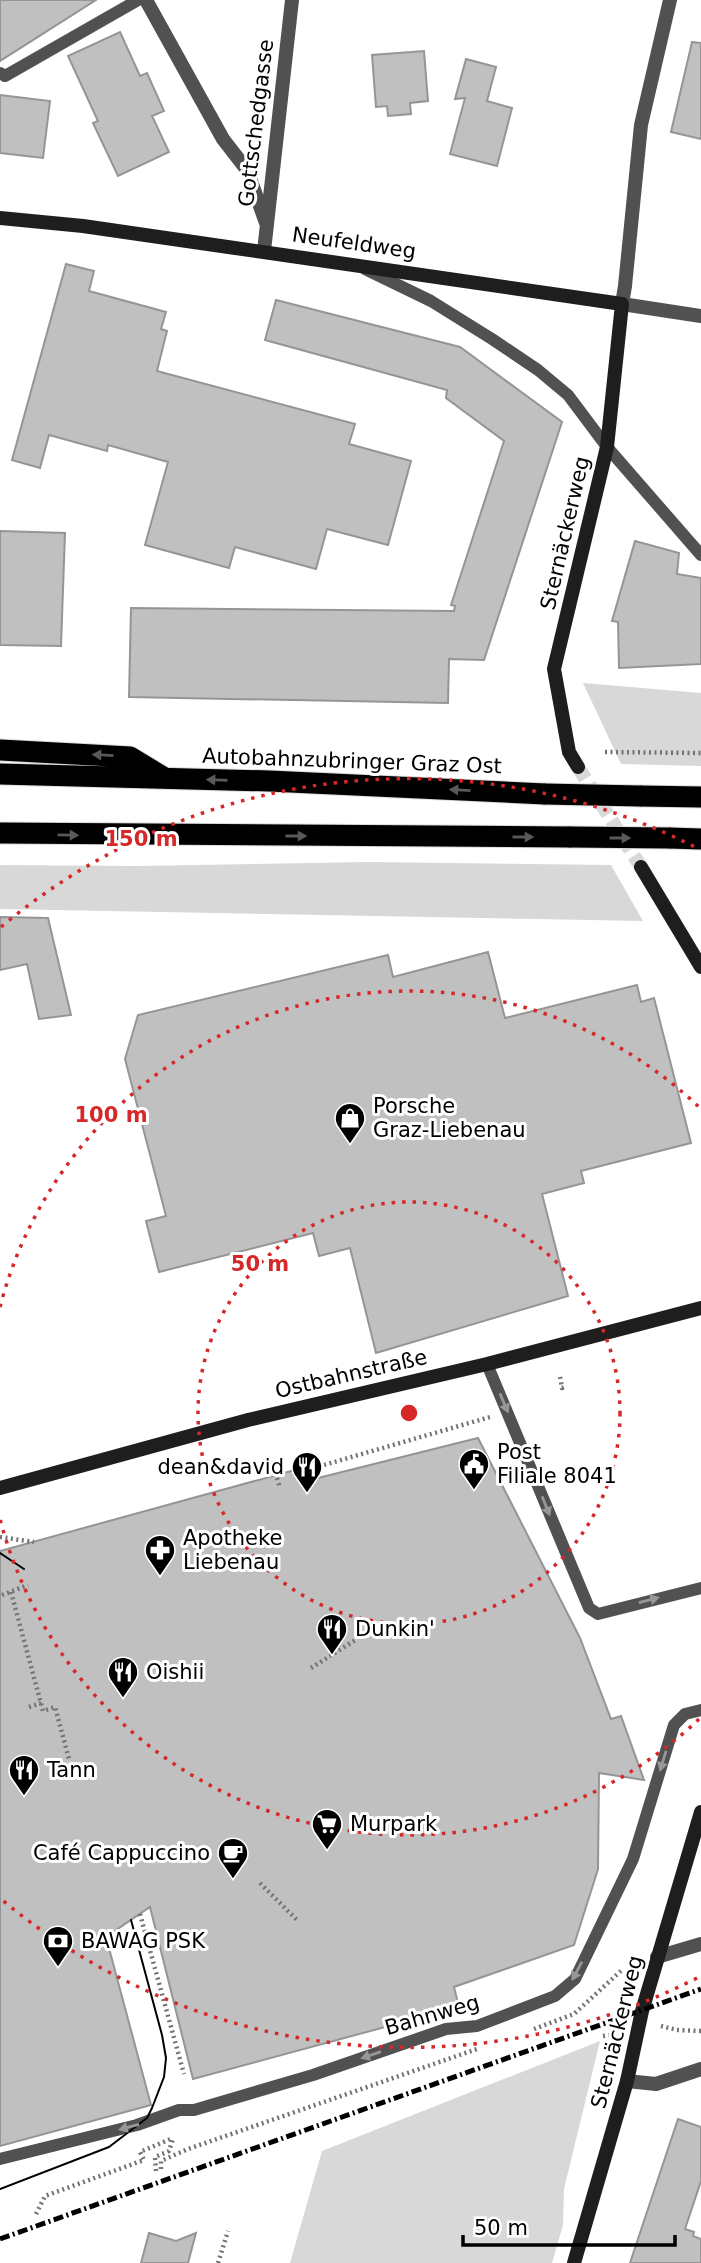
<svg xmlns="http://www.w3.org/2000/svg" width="701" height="2263" font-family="'DejaVu Sans',sans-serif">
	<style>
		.green { fill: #d8d8d8 }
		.building { fill: #c0c0c0; stroke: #959595; stroke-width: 2 }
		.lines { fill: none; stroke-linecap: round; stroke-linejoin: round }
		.secondary-tunnel { stroke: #d9d9d9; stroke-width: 14; stroke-dasharray: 14 7; stroke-linecap: butt }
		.highway-casing { stroke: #dbdbdb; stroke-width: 23 }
		.path { stroke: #737373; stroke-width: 4.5; stroke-dasharray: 2 3.5; stroke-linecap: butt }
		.lane { stroke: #515151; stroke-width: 12 }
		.street { stroke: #515151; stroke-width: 14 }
		.secondary { stroke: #1e1e1e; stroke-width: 14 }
		.highway { stroke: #000; stroke-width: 21 }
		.tram { stroke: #000; stroke-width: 2 }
		.rail { stroke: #000; stroke-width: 5; stroke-dasharray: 10 3.5 2 3.5; stroke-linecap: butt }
		.highway-bridge-casing { stroke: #dbdbdb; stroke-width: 23; stroke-linecap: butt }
		.highway-bridge { stroke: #000; stroke-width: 21 }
		.oneway { fill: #595959 }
		.oneway2 { fill: #979797 }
		.ring { fill: none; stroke: #d62828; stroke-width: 3.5; stroke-dasharray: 3.5 7 }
		.labels { text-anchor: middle; stroke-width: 6; stroke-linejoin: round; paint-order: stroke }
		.street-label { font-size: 21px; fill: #000; stroke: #fff }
		.poi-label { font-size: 21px; fill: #000; stroke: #fff; text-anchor: start }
		.centre { fill: #d62828; stroke: #fff; stroke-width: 3.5 }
		.ring-label { font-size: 21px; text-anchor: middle; font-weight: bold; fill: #d62828; stroke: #fff; stroke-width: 6; stroke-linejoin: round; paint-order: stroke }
	</style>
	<rect width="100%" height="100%" fill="#fff"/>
	<path class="green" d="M583,683L701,693V766L621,764Z
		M368,862L611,865L643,921L0,909V865L137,866Z
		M600,2041L564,2189L563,2225L552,2263H290L322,2151Z"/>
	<path class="building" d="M0,0H96L0,61Z
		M120,32L140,76L147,73L164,111L152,116L169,152L118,176L93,123L98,121L68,56Z
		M692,42L701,43V139L671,132Z
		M424,51L428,101L410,103L411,114L388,116L387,106L376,107L372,55Z
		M466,59L496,67L487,101L512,108L497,166L450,154L465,98L455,99Z
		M0,95L50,101L43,158L0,153Z
		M66,264L94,271L89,291L166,312L161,329L167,331L157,371L355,424L349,444L411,461L388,545L327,529L316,569L235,547L229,568L145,545L168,462L108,445L107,451L49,435L40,468L12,460Z
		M276,300L460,347L562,422L484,660L449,659L448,703L129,697L131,608L454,611L455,606L451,605L504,441L446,398L447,390L265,340Z
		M0,531L65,533L61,646L0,645Z
		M635,541L679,553L677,574L701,578V664L619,668L618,622L612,621Z
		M0,917L48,918L71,1015L39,1019L27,964L0,970Z
		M488,952L505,1018L637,985L641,1002L654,998L691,1143L581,1171L584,1183L542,1194L568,1296L376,1353L350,1248L319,1256L313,1233L159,1272L146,1221L166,1216L125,1059L138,1015L388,955L393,977Z
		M478,1438L580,1638L611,1719L621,1716L644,1780L599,1773L598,1869L574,1945L454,1987L459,2007L193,2079L150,1907L106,1937L151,2105L0,2146V1551L302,1468L306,1481Z
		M678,2119L701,2127V2181L685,2229L694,2232L693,2236L701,2239V2263H630Z
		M149,2233L176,2241L196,2233L188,2263H141Z"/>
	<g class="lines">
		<path class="secondary-tunnel" d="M578,767L641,867"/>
		<g class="highway-casing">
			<path id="highway" d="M0,750L130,757L163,777
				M0,774L269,781L545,794
				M640,796L701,797
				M0,833L571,837
				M669,838L701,839"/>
		</g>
		<path class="path" d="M605,752L701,753
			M560,1377L562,1388L565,1387
			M303,1471L490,1417
			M277,1478L280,1488
			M0,1537L34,1542
			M11,1592L43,1711L55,1707L69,1759
			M2,1595L28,1585
			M311,1668L357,1639
			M29,1707L41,1703
			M260,1883L298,1921
			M140,1914L184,2074
			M661,2026L677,2030L701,2031
			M534,2029L574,2014L623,1969
			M603,2036L618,2034
			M161,2169V2161L188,2149L480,2048
			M156,2171L155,2157L169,2151L173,2139
			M36,2214L45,2196L144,2160L140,2152L173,2138
			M218,2263L228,2231"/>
		<path class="lane" d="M0,73L5,76L138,0
			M365,269L431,301L492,339L538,370L568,395L607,447L701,555
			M487,1364L589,1608L598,1614L701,1588
			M0,2159L137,2125L179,2110H194L313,2075L446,2029L477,2026L555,1996L575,1979L633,1859L674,1725L685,1714L701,1710"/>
		<path class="street" d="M146,0L223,139L247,170L266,223
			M670,0L641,125L625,286L622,304L701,316
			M264,251L292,0
			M657,1957L701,1944
			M627,2081L656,2084L701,2069"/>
		<path class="secondary" d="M0,218L83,226L622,304L607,447L554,669L569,752L578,767
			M641,867L701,967
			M0,1488L248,1420L487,1364L701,1308
			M574,2263L627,2081L642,2011L701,1812"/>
		<use href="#highway" class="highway"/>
		<path class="tram" d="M0,1553L24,1569
			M0,2189L109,2147L147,2118L152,2108L164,2077L166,2058L162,2035L131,1920"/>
		<path class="rail" d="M0,2239L701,1989"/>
		<g class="highway-bridge-casing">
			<path id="highway-bridge" d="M545,794L640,796
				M571,837L669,838"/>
		</g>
		<use href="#highway-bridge" class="highway-bridge"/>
	</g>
	<defs><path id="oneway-solid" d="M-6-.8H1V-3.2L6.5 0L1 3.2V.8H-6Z" transform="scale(1.75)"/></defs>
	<g class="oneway">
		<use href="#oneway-solid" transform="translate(103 755) rotate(-177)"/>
		<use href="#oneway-solid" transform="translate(217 780) rotate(-178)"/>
		<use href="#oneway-solid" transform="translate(460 790) rotate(-177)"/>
		<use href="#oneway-solid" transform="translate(68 835) rotate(1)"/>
		<use href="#oneway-solid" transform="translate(296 836)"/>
		<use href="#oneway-solid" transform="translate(523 837)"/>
		<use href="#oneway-solid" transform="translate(620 838)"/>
	</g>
	<g class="oneway2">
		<use href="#oneway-solid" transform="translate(504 1403) rotate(67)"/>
		<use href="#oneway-solid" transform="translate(546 1506) rotate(68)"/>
		<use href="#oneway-solid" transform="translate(649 1600) rotate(-15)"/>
		<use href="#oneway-solid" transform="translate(663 1761) rotate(107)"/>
		<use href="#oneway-solid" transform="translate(577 1971) rotate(118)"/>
		<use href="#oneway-solid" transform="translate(371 2055) rotate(161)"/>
		<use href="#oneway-solid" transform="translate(129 2127) rotate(165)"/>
	</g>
	<g class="ring">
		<circle cx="409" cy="1413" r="211"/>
		<path d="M699 1719A422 422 0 0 1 0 1519M0 1307A422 422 0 0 1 699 1107"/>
		<path d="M697 1978A634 634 0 0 1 1 1899M1 927A634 634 0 0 1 697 848"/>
	</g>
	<defs>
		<g id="shop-pin" transform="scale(1.575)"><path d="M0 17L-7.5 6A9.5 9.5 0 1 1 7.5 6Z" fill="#000" stroke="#fff"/><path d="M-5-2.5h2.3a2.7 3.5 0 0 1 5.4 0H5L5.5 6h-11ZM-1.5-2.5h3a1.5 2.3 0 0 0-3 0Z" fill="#fff"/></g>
		<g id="civic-pin" transform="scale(1.575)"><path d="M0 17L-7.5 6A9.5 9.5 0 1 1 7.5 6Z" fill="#000" stroke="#fff"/><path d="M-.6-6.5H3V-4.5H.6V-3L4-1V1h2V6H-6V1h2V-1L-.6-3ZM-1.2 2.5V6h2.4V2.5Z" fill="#fff"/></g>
		<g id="restaurant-pin" transform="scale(1.575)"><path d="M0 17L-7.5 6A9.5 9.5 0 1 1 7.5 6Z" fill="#000" stroke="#fff"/><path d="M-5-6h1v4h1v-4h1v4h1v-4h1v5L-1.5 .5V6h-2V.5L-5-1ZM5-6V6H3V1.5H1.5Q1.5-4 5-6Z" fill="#fff"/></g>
		<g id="pharmacy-pin" transform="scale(1.575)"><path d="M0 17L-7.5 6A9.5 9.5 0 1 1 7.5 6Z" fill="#000" stroke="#fff"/><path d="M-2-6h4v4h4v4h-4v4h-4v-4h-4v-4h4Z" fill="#fff"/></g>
		<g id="supermarket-pin" transform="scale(1.575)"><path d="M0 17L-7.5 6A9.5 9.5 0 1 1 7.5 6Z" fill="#000" stroke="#fff"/><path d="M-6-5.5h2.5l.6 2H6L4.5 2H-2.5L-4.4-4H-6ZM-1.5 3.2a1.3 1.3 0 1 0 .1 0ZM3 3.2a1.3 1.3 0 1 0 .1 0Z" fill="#fff"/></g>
		<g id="cafe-pin" transform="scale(1.575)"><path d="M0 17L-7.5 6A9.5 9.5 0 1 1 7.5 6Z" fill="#000" stroke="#fff"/><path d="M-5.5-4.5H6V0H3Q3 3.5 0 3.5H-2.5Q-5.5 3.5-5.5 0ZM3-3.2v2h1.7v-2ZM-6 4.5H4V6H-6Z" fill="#fff"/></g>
		<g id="bank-pin" transform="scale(1.575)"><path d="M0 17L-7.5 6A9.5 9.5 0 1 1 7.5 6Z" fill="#000" stroke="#fff"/><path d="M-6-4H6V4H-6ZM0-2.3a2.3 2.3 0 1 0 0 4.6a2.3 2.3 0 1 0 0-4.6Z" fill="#fff"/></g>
	</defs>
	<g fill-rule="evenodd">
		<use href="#shop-pin" x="350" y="1118"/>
		<use href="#civic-pin" x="474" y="1464"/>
		<use href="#restaurant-pin" x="307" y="1467"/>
		<use href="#pharmacy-pin" x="160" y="1550"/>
		<use href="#restaurant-pin" x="332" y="1629"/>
		<use href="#restaurant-pin" x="123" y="1672"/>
		<use href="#restaurant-pin" x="24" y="1770"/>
		<use href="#supermarket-pin" x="327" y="1824"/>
		<use href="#cafe-pin" x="233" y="1853"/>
		<use href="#bank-pin" x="58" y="1941"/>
	</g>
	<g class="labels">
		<g class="street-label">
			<text transform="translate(256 123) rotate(-83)" y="7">Gottschedgasse</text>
			<text transform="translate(354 243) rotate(8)" y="7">Neufeldweg</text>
			<text transform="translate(565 533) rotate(-77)" y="7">Sternäckerweg</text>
			<text transform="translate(352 761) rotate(2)" y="7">Autobahnzubringer Graz Ost</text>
			<text transform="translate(351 1374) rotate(-13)" y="7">Ostbahnstraße</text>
			<text transform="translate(432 2015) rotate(-16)" y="7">Bahnweg</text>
			<text transform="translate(617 2032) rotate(-76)" y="7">Sternäckerweg</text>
		</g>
		<g class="poi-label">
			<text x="373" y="1113">Porsche<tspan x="373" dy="24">Graz-Liebenau</tspan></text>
			<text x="497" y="1459">Post<tspan x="497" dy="24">Filiale 8041</tspan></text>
			<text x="284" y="1474" text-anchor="end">dean&amp;david</text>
			<text x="183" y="1545">Apotheke<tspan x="183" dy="24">Liebenau</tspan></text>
			<text x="355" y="1636">Dunkin'</text>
			<text x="146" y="1679">Oishii</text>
			<text x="47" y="1777">Tann</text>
			<text x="350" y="1831">Murpark</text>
			<text x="210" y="1860" text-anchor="end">Café Cappuccino</text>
			<text x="81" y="1948">BAWAG PSK</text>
		</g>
	</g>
	<circle cx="409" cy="1413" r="10" class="centre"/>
	<g class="ring-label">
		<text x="141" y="846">150 m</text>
		<text x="111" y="1122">100 m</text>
		<text x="260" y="1271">50 m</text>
	</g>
	<path d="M463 2235v10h212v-10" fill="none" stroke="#000000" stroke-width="3.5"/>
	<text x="474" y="2235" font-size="21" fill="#000000" stroke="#ffffff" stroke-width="5" paint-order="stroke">50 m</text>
</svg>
